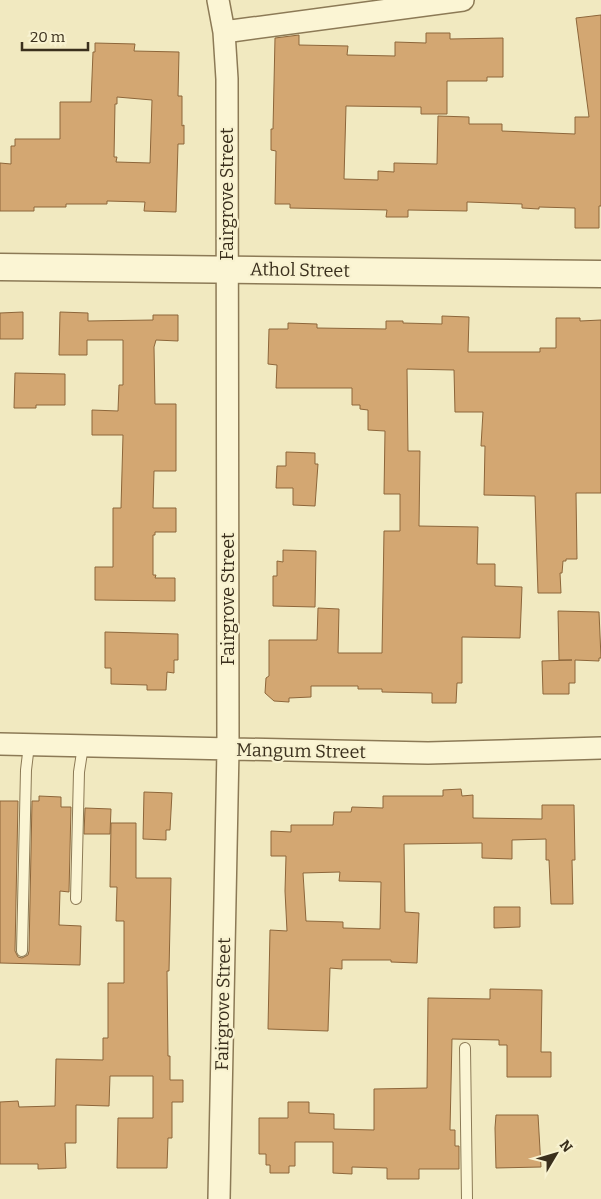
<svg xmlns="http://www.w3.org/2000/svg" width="601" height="1199" font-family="Bitter,serif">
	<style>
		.building { fill: #d3a772; stroke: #8d663a; fill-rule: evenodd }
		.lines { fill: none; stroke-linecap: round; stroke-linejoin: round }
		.service-casing { stroke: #8c7a56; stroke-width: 12 }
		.minor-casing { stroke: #8c7a56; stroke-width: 24 }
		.tertiary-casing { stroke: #8c7a56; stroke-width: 29 }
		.service { stroke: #fbf5d4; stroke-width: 10 }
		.minor { stroke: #fbf5d4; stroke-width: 21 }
		.tertiary { stroke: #fbf5d4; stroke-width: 26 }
		.labels { text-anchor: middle; stroke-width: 4.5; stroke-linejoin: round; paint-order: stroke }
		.street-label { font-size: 18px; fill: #3a2f1c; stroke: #f8f2d0 }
	</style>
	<rect width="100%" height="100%" fill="#f1e9c0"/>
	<path class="building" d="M601,15V206H599V228H575V208L539,207V209L522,208V204L467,202V211L408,210V217H386L387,210L290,208V204H275L276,151L271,150V129H273L275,38L299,35V45L348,46L347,55L395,56V42L426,43V33H450V39L503,38V77H487V81H447V114H421V107L346,106L344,179L378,180V171L394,172V163L437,164L438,116L469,117V124H502V131L575,134V117H589L576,18Z
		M95,43L135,44L134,51L179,52L178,96H182V126L184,125V144H178L176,212L144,211L145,202L107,201V204H66V207H34V211H0V163L11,164V146H15V139H60V102H91L93,52H95ZM117,97L152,100L150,163L116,162L117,157H114L115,104H117Z
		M23,312V339H0V313Z
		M60,312L88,313V321L153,320V315H178V341L156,340L154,347L155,404H176V471H154L153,508H176V532H155V535H153V575H156L155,578H175V601L95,600V567H113V508H121L123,435H92V410L118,411L119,385H123V340H87V355H59Z
		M442,316L469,317L468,352H540V348H556V318H580V321L601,320V493H576L577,559H566V561H563L562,573H560L561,593H538L535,496L484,495L485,446H481L483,412H455L454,370L407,369L408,451H420L419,526L478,527L477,564H495V586L522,587L520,638L462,637V683H457L456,703H432V693L382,692V689H358V686H311V697L289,698V702L274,701L265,693L266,678L269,676V640H317L318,608L339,609L338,653H382L384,531H400V494H384L385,431L368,430V410L360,409V405H352V388H276L277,365L268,364L269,329H288V323L317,324V328L386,329V321H403V323L442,324Z
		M15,373L65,374V405H36V408H14Z
		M286,452L315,453V464H318L315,506L293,505V488H276L277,466H286Z
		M283,550L316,551L315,607L273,606V576H277V561L283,562Z
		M558,611L599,612L601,658H599V661L575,660V683H569V694H543L542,661L572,660H559Z
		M105,632L178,634V660H174V673L167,672L166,690H147V685L111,684V668H105Z
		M461,789L462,796L473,795V818L542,819V805H574L575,860H572L573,904H551L549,860H546V839L512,840V859L482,858V843L404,844L405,912L419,913L417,963L391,962V960H342V969L330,968L328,1031L268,1029L270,930L287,931L285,891L286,856H271V831L291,832V825H333L334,812H351L352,807L383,808V796H443V790ZM340,872L339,881L381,882L380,929L343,928V922L306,921L303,873Z
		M144,792L172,793L170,830H166V840L143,839Z
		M39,796L61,797V807H71L69,892L60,891L59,925L81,926L80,965L0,963V801H18L15,951L18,957L22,958L28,955L29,951L32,801H39Z
		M85,808L111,809L110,834H84Z
		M111,823H136V878H171L169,971H167L168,1056H170V1080H183V1102H172V1138H168L167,1168H117L118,1118H153V1076H110L109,1106L76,1105V1143H65L66,1168L38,1169V1164H0V1102L18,1101L19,1107L55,1106L56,1059L103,1060V1038H108V983H124V921H116L117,887H110Z
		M494,907H520V927L494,928Z
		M490,989L542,990L541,1052H551V1077H507V1045H499V1040L452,1039L450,1130H455V1146H459V1169H419V1179H387V1168L352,1167V1174L333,1173V1142H295V1166H289V1173H270V1165H266V1154H259V1118H288V1102H309V1113L334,1114V1129L374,1130V1089L427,1088L428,998L490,999Z
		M496,1115H538L541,1167L496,1168L495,1128Z"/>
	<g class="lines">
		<g class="service-casing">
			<path id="service" d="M76,899L79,772L83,746
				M22,951L26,770L29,745
				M465,1048L467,1199"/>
		</g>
		<g class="minor-casing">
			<path id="minor" d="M218,0L224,32L227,79L228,749L219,1199
				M224,32L463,0
				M0,744L428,753L601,748"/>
		</g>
		<g class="tertiary-casing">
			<path id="tertiary" d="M0,267L601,274"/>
		</g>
		<use href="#service" class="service"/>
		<use href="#minor" class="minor"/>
		<use href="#tertiary" class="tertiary"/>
	</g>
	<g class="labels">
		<g class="street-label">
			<text transform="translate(227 194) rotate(-90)" y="6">Fairgrove Street</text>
			<text transform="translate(300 270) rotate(1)" y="6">Athol Street</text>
			<text transform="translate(228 599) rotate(-90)" y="6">Fairgrove Street</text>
			<text transform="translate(301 751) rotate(1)" y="6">Mangum Street</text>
			<text transform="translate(223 1004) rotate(-89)" y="6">Fairgrove Street</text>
		</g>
	</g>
	<g transform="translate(556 1154) rotate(52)" stroke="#f8f2d0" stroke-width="4" paint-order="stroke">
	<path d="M0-4L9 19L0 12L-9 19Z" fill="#3a2f1c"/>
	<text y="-8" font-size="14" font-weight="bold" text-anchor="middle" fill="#3a2f1c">N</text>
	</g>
	<path d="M22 42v8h66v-8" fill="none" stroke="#3a2f1c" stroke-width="2.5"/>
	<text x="30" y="42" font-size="15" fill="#3a2f1c" stroke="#f8f2d0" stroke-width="4" paint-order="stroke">20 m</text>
</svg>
